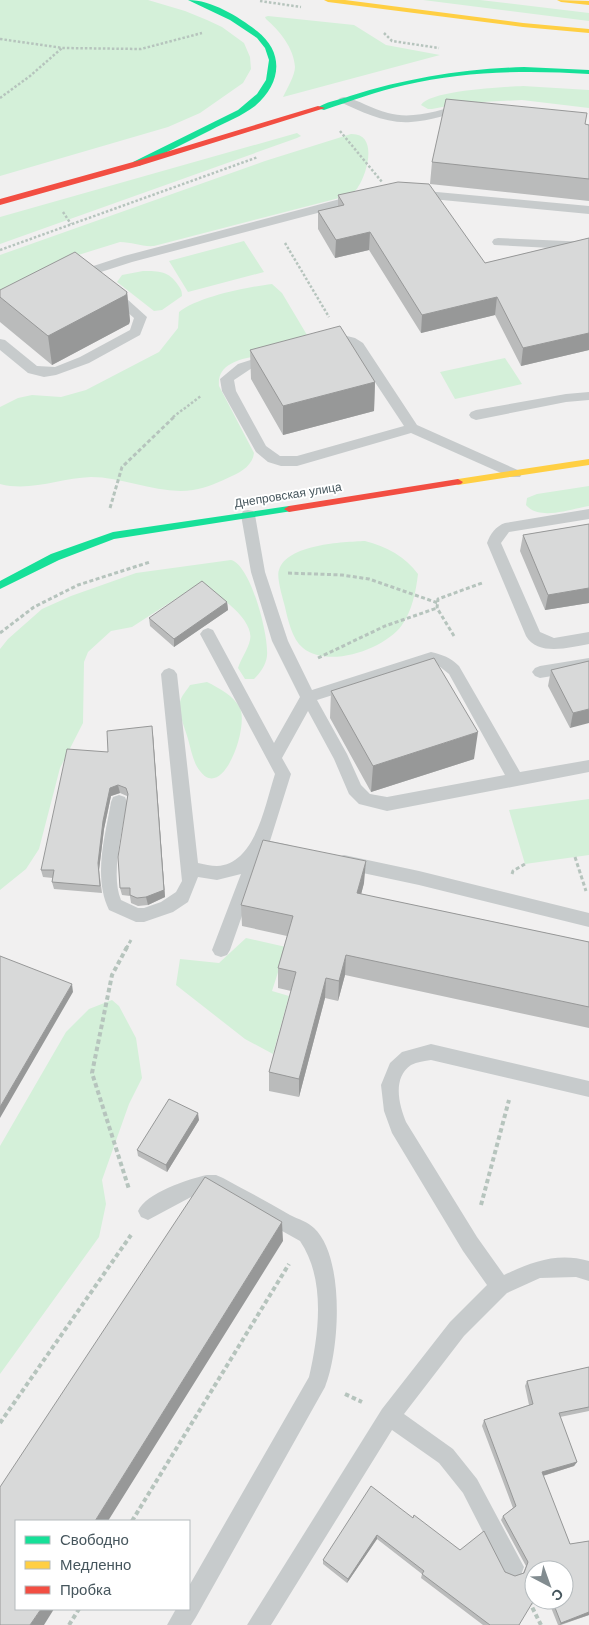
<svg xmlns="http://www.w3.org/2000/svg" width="589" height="1625" font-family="Arial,sans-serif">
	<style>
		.green { fill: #d4f0d9 }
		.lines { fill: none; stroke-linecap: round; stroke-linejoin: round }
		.path-far2 { stroke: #b6c4bd; stroke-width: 2.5; stroke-dasharray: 2.5 2; stroke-linecap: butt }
		.path-far1 { stroke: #b6c4bd; stroke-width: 3; stroke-dasharray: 4 2.5; stroke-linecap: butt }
		.path { stroke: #b6c4bd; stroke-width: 4; stroke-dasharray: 4.5 3; stroke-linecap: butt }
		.lane { fill: #c7cbcc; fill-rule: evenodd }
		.fast { fill: #16e098; fill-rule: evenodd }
		.slow { fill: #ffcf43; fill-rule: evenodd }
		.jam { fill: #f24e42; fill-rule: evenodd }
		.wall { fill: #babbbb }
		.shaded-wall { fill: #979898 }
		.building { fill: #d8d9d9; stroke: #979898 }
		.labels { text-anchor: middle; stroke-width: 4; stroke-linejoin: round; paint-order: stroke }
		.street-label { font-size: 12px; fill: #46565d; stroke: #fff }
	</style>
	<rect width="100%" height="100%" fill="#f1f0f0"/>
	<path class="green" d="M0,0H148L185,11L207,20L222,27L244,43L250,57L251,69L243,83L200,113L168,127L0,176Z
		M423,0H480L589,13V21Z
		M268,16L354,25L386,45L440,55L283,97C287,89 295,75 295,67C294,48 279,30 266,19L265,17Z
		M523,86L589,90V108L522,100L463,103L432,109H428L421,105C430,90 505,87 523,86Z
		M297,133L301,136L297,138L0,244V217Z
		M351,134C378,133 368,172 358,187C356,191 351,194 347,196L154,246C142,247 132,242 120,242L59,261L0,306V255L265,161Z
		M244,241L264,272L188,292L169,261Z
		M143,271C159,271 169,271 178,285C181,289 182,291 182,296L162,310L154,311L117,282L122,275Z
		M272,284L282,293L307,335C297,340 288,347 278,351C259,358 216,356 219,386L254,453C253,464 242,472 232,476C219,482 207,488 193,490C159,495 125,477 91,477C60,478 31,492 0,484V407L18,398L32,395L61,397L86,390L159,352L178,328L179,312C198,297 247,287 272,284Z
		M505,358L522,384L455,399L440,372Z
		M589,486V506C571,509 539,521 526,505L527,498L537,494Z
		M365,541C386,546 406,557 418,574C416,591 412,611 402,625C385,649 329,669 303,648C292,639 288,620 285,607C283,599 276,577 279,570C287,544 343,542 365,541Z
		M231,560C251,565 269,636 267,656C266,665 260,673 254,679H245L238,668C241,659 248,649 250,640C255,619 214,590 197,585L132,627L111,631L88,652L84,662L83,723L60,768L39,849L26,869L0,890V649L8,639L42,609L71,596L136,573Z
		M207,682C219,688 234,696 240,708C249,727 223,802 200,771C193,763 191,749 188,739C185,728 178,713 180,702C181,696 187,690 190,685Z
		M589,799V855L525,864L509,810Z
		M246,938L286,947L272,991L289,996L273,1054L245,1039L176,985L180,959L219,963Z
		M112,1000L119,1006L136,1038L142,1078L129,1104L102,1180L106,1204L99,1237L0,1374V1146L66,1032L89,1009Z"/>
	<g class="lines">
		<path class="path-far2" d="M260,1L301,7
			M384,33L392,41L439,48
			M0,39L63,48L141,49L202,33
			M0,98L30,76L62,48
			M340,131L382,182
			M63,212L71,224
			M285,243L329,317
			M0,250L258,157
			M173,417L201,396"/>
		<path class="path-far1" d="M110,508L122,467L175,416
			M288,573L342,575L369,579L438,603
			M0,633L34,607L78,585L150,562
			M454,636L437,608L438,599L482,583
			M318,658L385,626L437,608
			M575,857L586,891
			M512,874L513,871L525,864
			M126,949L131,940"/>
		<path class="path" d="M127,947L112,975L92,1073L129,1189
			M481,1205L509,1100
			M345,1394L362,1402
			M0,1423L131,1235
			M132,1521L289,1264
			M529,1601L541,1625
			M69,1625L79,1609"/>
		<path class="lane" d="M344,97C359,100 372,109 388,113C413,120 439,110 464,104L470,107L468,109C449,114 430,121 411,122C386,124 362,112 340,102L338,100L340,98Z
			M415,190L589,206V214L411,197L409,194L411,191Z
			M359,194L363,195L365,198L363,201L132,262L76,280L70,276L72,273L124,256Z
			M498,238L589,242V250L494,245L492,242L494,239Z
			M112,288L116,289L147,317L140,335L89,363L56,375L44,377L28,373L0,350V339L5,340L37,366L55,367L80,357L130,330L134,318L108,295L106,292L108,289Z
			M343,335L355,338L363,343L417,425L520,471L522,474L520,477H510L411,433L297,466H281L268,462L256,452L222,391L220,379L238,364L272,353L277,354L279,357L277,360L252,368L234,380L236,391L266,446L280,456H297L404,426L353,349L343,344L327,346L321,342L322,339Z
			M589,392V400L566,402L476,420L471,418L469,415L471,412L476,410L566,394Z
			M589,509V519L509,532L501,543L540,632L554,638L589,632V644C571,647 538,657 526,636L487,543C490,534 496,526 505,523Z
			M248,510L253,511L255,515L265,572L288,641L312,690L431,652C443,655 450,657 459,666L520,772L589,760V772L387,811L359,804L349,794L334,759L308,711L282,758L291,774L270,841L289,845L291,850L289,855L283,857L264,853L230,950L227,955L221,957L215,955L212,950L241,874L217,880L198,877L188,902L173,912L144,922H136L109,910C93,877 105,837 111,802L113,797L119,795L125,797L127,802C123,830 110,874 121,900L138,908H144L161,902L176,892L182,881L161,674L164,670L169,668L174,670L177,674L198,863C204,864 211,866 217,866C256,864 265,804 275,774L200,634L203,630L208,628L213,630L274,743L300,697L272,641L251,572L241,515L243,511ZM431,664L439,666L449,674L505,775L387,797L370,794L361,785L347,754L317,700Z
			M589,658V670L540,678L535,676L532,672L535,668L540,666Z
			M344,855L419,871L589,913V927L419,885L344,869L338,867L336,862L338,857Z
			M431,1044L589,1081V1097L431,1060C425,1061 417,1062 411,1065C392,1078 399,1105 406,1122L477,1237L504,1275C532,1262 557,1252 589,1261V1281L576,1277L540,1278L507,1293L464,1336L404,1414L453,1449L477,1479L524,1567L521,1575L513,1578L505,1575L463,1493L439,1463L392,1430L271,1625H247L382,1409L450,1322L487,1285L463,1251L392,1133L384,1111L381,1085L390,1063L402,1052Z
			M207,1175H216L223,1178C245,1190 268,1202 290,1215C298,1219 308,1222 314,1228C345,1257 340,1350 325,1387L196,1617L191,1625H167L176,1609H189V1586L309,1377C319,1334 326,1279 300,1241L214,1193L191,1197L148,1220L141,1217L138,1211C146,1193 188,1179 207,1175Z"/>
		<path class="fast" d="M188,0C212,0 239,17 257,31C285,53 281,84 255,106C242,116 226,122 211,130C187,142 163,154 139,166H133V162L238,110L257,94L266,80L269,60L265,48L257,38L230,20Z
			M524,67L589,70V74C528,70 465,71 405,85C377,91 351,101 324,110L317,108C325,102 339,100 350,96C407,78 464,69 524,67Z
			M289,506L294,509L292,511L114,539L59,560L0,589V581L51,554L113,532Z"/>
		<path class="slow" d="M324,0H345L523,23L589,29V33L523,27L328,2Z
			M557,0L589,1V5L561,2Z
			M589,459V465L458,485L453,482L458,479Z"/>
		<path class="jam" d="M318,106L325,108L139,166L0,205V199L133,162Z
			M458,479L463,482L461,484L289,512L284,509L289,506Z"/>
	</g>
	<path class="wall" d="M585,124L589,125V201L430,184L432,162Z
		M338,195L485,263L589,238V350L521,366L495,315L421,333L369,250L335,258L318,229V211L338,206Z
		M0,290L127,292L130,321L129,324L52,365L0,322Z
		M250,350L375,382L374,411L283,435L251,379Z
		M589,524V603L545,610L520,551L523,535Z
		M227,602L228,610L174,647L150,626L149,618Z
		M589,661L570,728L548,686L551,670Z
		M331,691L474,759L371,792L330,718Z
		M153,735L165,897L148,905L138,906L131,903L130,896L122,895L120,888L127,798V796L120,793L111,796L104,829L99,870L102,893L54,889L52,882L53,878L43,877L41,870L108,752Z
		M364,883L361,894L589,942V1028L345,975L338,1001L325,998L299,1097L269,1091V1072L291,991L278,988V968L287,936L242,926L241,905Z
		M199,1120L167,1172L138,1156L137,1150Z
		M589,1367V1411L560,1417L577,1462L574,1466L543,1476L570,1544L589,1541V1615L561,1625H558L548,1600H564L534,1570L519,1625H483L421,1578L422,1574L377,1539L347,1583L323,1564V1560L413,1518L460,1550L515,1576L523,1573L526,1566L501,1520L503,1516L513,1508L482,1426L484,1420L529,1405L525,1386L527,1381Z"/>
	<path class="shaded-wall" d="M370,232L369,250L335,258L336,240Z
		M127,292L130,321L129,324L52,365L48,336Z
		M497,297L495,315L421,333L422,315Z
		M589,333V350L521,366L523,348Z
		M375,382L374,411L283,435V406Z
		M589,588V603L545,610L548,595Z
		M227,602L228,610L174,647V639Z
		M589,709V723L570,728L573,713Z
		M478,732L474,759L371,792L373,766Z
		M153,735L165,897L148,905L146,897Z
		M118,785L120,793L111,796L104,829L99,870L102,893L98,863L103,821L110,788Z
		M366,861L364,883L356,914L357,893Z
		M346,955L345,975L338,1001L339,981Z
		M326,978L325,998L299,1097V1079Z
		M72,984L73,992L0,1118V1107Z
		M198,1113L199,1120L167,1172L166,1165Z
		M282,1222L283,1241L108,1521H95Z
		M577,1462L574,1466L539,1477L542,1472Z
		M377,1535V1539L347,1583L348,1579Z
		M41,1609H54L44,1625H30Z
		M589,1612V1615L559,1625L561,1623Z"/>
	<path class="building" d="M446,99L587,113L585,124L589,125V179L432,162Z
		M398,182L429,184L485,263L589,238V333L523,348L497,297L422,315L370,232L336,240L318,211L344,205L338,195Z
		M75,252L127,292L126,295L48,336L0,297V290Z
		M340,326L375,382L283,406L250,350Z
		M589,524V588L548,595L523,535Z
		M202,581L227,602L174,639L149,618Z
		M434,658L478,732L373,766L331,691Z
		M589,661V709L573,713L551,670Z
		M152,726L164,890L146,897L137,898L130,895V888H120L118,857L128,794L126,788L118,785L110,788L103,821L98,863L100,886L52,882L54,870H41L67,749L108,752L107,731Z
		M263,840L366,861L357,893L589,942V1007L346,955L339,981L326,978L299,1079L269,1072L296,972L278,968L293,916L241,905Z
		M0,956L72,984L0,1107Z
		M169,1099L198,1113L166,1165L137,1150Z
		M205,1177L282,1222L95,1521H16V1609H41L30,1625H0V1487Z
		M589,1367V1407L559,1413L577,1462L542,1472L570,1544L589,1541V1612L561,1623L552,1600H564V1570H534V1600L519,1625H490L422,1574L424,1571L377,1535L348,1579L323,1560L371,1486L413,1518L414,1515L460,1550L484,1531L505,1572L515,1576L524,1573L528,1562L503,1516L516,1506L484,1420L533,1404L527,1381Z"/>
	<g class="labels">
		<g class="street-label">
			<text transform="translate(288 495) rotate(-9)" y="4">Днепровская улица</text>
		</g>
	</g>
	<rect x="15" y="1520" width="175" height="90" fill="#ffffff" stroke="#b5bbbe"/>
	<rect x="25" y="1536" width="25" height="8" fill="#16e098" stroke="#b5bbbe"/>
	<text x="60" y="1545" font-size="15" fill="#46565d">Свободно</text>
	<rect x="25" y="1561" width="25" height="8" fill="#ffcf43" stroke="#b5bbbe"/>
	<text x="60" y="1570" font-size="15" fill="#46565d">Медленно</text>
	<rect x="25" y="1586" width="25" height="8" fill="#f24e42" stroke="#b5bbbe"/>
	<text x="60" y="1595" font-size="15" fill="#46565d">Пробка</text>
	<g transform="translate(549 1585) rotate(139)"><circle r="24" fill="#ffffff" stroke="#b5bbbe"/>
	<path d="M0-4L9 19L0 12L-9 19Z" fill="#828c90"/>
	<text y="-8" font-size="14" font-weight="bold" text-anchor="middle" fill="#46565d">С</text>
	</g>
</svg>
